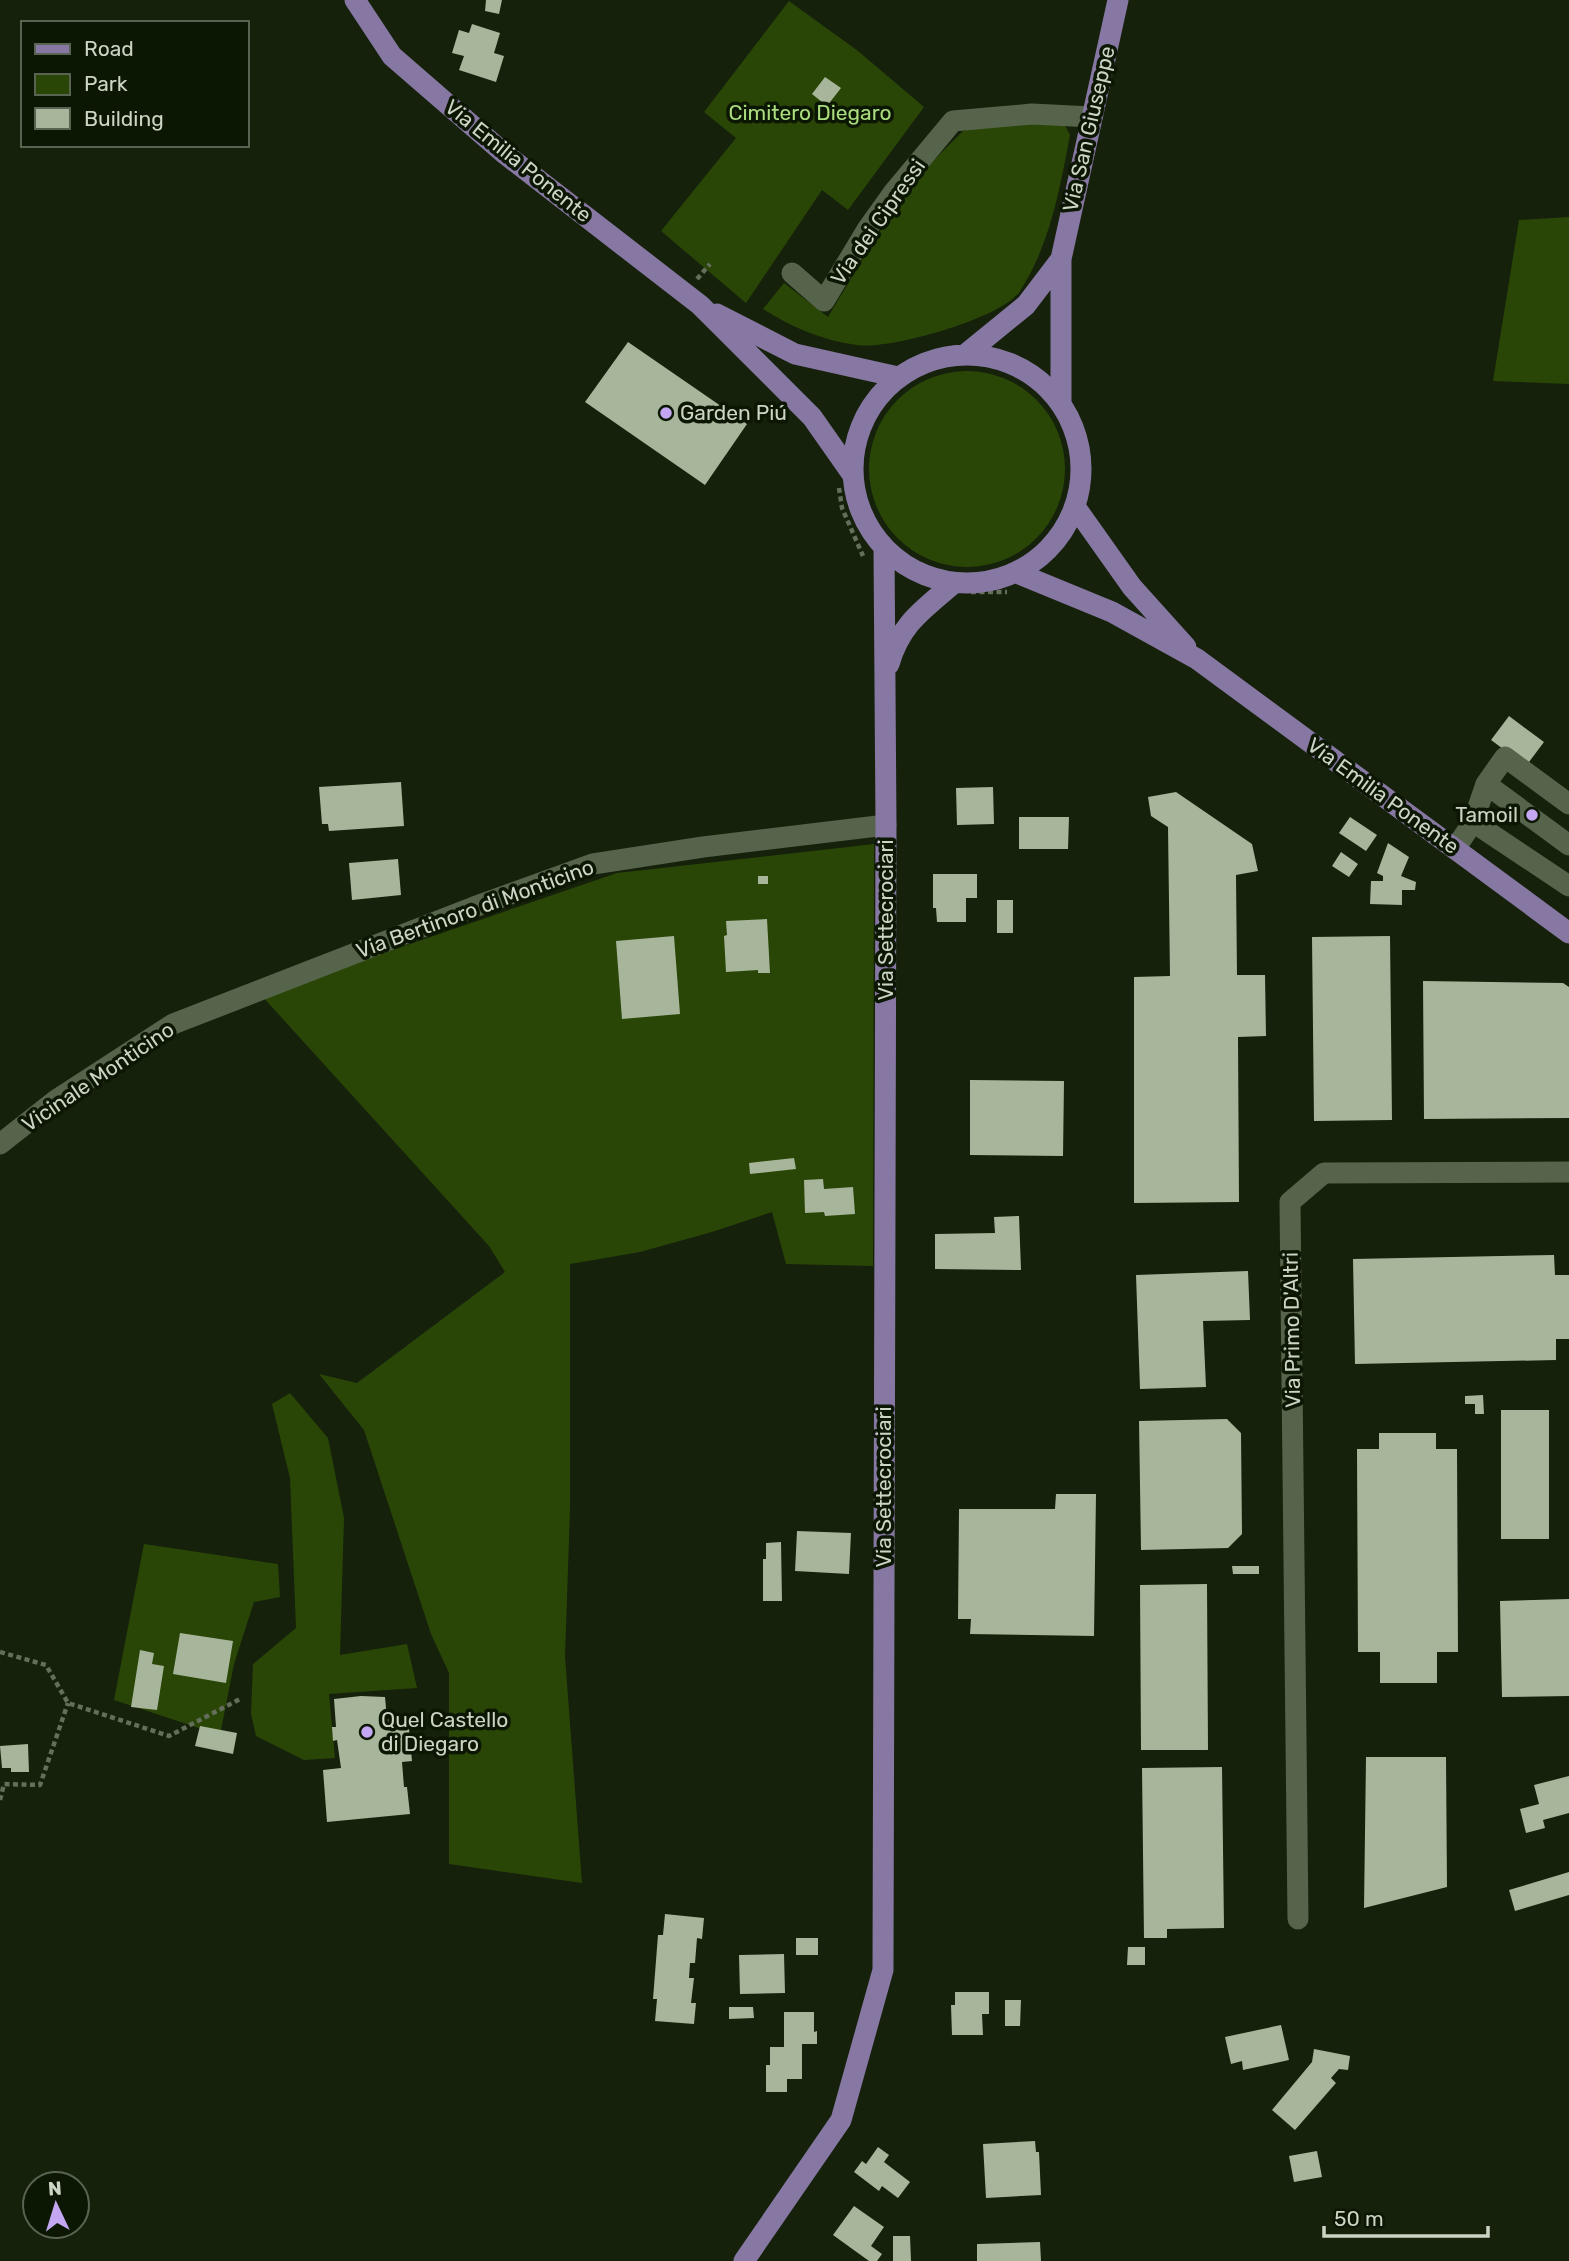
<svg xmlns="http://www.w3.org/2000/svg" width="1569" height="2261" font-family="Rubik,sans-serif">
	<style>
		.green { fill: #2a4607 }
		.building { fill: #a7b69b }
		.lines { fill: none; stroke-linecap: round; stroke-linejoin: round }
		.path { stroke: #636e5b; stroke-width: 4.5; stroke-dasharray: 5 3.5; stroke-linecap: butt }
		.minor { stroke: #56644b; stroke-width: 21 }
		.major { stroke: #8777a3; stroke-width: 21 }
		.poi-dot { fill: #c3a7f2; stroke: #0c1703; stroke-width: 2.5 }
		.labels { text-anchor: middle; stroke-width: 7; stroke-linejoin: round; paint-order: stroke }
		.park-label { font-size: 21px; fill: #abdd7e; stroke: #0c1703 }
		.street-label { font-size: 21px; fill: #ccd4c6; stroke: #0c1703 }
		.poi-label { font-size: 21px; fill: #ccd4c6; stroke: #0c1703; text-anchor: start }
	</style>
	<rect width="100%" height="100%" fill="#15210b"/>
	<path class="green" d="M789,1L858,51L924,107L848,210L822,190L746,303L661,231L736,138L704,112Z
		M1000,120H1062L1070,135C1060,188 1050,245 1020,291C1003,318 889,350 857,345C824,341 791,327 763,309L784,283L828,317L877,235L929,165L963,131Z
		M1569,217V384L1493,381L1519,220Z
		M869 469a98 98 0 1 1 196 0a98 98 0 1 1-196 0Z
		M874,844L873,1266L786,1264L772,1212L712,1232L640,1252L570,1264V1509L565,1657L582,1883L449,1864V1673L431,1634L364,1430L319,1374L357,1383L505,1272L489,1246L261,995L617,873Z
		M290,1393L328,1438L344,1518L340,1655L407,1644L417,1688L329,1694L335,1758L304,1760L256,1736L251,1714L253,1664L296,1628L290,1478L272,1404Z
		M144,1544L278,1564L280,1597L254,1602L234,1664L220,1735L114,1700Z"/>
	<path class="building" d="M486,0H502L499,14L485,11Z
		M472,24L500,33L494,53L504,56L496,82L459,70L464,56L452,53L459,30L469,33Z
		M825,77L841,88L827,106L812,94Z
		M628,342L747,424L705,485L585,402Z
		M1509,716L1544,742L1526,766L1491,740Z
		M401,782L404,826L329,831L328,824H322L319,787Z
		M993,787L994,824L957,825L956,788Z
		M1176,792L1252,844L1258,871L1236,875L1237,975H1265L1266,1036L1238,1037L1239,1202L1134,1203V977L1170,976L1168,827L1151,816L1148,797Z
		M1019,817H1069L1068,849H1019Z
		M1350,817L1377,835L1366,851L1339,833Z
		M1388,843L1409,857L1401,876L1416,882L1415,890H1402V905L1370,904L1371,881H1383V876L1377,873Z
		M1341,852L1358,864L1349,877L1332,866Z
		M398,859L401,895L352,900L349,863Z
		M933,874H977V898H966V922H937L936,908H933Z
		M758,876H768V884H758Z
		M997,900H1013V933H997Z
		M767,919L770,973H758V970L726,972L724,936L727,935L726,921Z
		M674,936L680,1014L622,1019L616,941Z
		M1390,936L1392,1120L1314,1121L1312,937Z
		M1423,981L1563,983L1569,987V1118L1424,1119Z
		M970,1080L1064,1081L1063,1156L970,1155Z
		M794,1158L796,1169L750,1174L749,1163Z
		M823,1179L824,1189L853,1187L855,1214L825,1216L824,1212L805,1213L804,1180Z
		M1019,1216L1021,1270L935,1269V1234L995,1233L994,1217Z
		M1554,1255L1555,1275H1569V1339H1556V1360L1355,1364L1353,1259Z
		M1248,1271L1250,1320L1203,1321L1206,1387L1140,1389L1136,1275Z
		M1483,1395L1484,1414H1475V1404H1465V1396Z
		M1501,1410H1549V1539H1501Z
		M1227,1419L1241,1433L1242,1534L1228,1548L1141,1550L1139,1421Z
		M1379,1433H1436V1449H1457L1458,1652H1437V1683H1380V1652H1358L1357,1449H1379Z
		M1056,1494H1096L1094,1636L970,1634L971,1619H958L959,1509H1055Z
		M797,1531L851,1533L849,1574L795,1571Z
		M781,1542L782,1601H763V1559H766V1543Z
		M1232,1566H1259V1574H1233Z
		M1207,1584L1208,1750H1141L1140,1585Z
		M1569,1599V1696L1502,1697L1500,1601Z
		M180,1633L233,1641L226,1683L173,1674Z
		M140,1650L154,1653L152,1664L164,1666L157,1710L131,1707Z
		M361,1696L385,1697L387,1719L408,1718L412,1761L402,1762L404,1787H407L410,1814L327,1822L323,1770L341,1768L337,1740L333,1741L332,1727H336L334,1699Z
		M200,1726L237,1733L233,1754L195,1746Z
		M28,1744L29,1772H11V1768H2L0,1746Z
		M1366,1757H1446L1447,1887L1364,1908Z
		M1222,1767L1224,1928L1167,1929V1938H1144L1142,1768Z
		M1569,1776V1813L1543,1820L1545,1828L1526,1833L1520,1809L1539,1804L1534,1785Z
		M1569,1872V1895L1515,1911L1509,1890Z
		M665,1914L704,1918L702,1939L697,1938L695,1963H690L689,1978H694L691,2003H696L694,2024L655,2021L657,1999H653L658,1935H663Z
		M796,1938H818V1955H796Z
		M1128,1947H1145V1965H1127Z
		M784,1954L785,1993L740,1994L739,1955Z
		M955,1992H989V2014H982L983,2035H952L951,2005H955Z
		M1005,2000H1021L1020,2026H1005Z
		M729,2007H753L754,2018L729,2019Z
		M784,2012H814V2032L817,2031V2044H802V2079H787V2092H766V2065H770V2047H784Z
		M1281,2025L1289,2060L1243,2070L1242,2061L1231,2064L1225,2037Z
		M1314,2049L1350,2056L1348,2070L1339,2069L1331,2078L1336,2083L1295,2130L1272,2110L1312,2062Z
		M1035,2141L1036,2152H1039L1041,2195L986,2198L983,2144Z
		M878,2147L889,2155L884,2162L910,2182L898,2198L882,2186L879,2191L854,2172L862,2161L866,2164Z
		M1317,2151L1322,2177L1294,2182L1289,2156Z
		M854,2206L884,2227L871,2246L882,2254L877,2261H869L833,2235Z
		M893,2236H910L911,2261H893Z
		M1040,2242L1041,2261H977V2244Z"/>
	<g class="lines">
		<path class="path" d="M697,279L710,264
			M839,488L842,508L863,556
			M971,592H1007
			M0,1652L46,1665L68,1703L169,1736L242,1698
			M0,1800L4,1784L40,1785L68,1703"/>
		<path class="minor" d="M792,273L824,301L868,228L893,193L953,121L1032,114L1092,117
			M1486,784L1569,845
			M1473,822L1486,784L1505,757L1569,804
			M1455,849L1473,822L1569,886
			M0,1144L56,1100L173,1024L474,907L593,864L703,847L886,825
			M1298,1919L1290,1202L1324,1173L1569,1172"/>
		<path class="major" d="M355,0L392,56L505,154L700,305L812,417L852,474
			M717,314L795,354L898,377
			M966,354L1026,305L1061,259
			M853 469a114 114 0 1 1 228 0a114 114 0 1 1-228 0Z
			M1061,401V259L1118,0
			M1076,508L1132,587L1186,647
			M1017,573L1112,612L1197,659L1569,933
			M889,664C901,623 923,610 954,583
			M744,2261L841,2120L883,1970L886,825L884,548"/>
	</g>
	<g class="poi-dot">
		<circle cx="666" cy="413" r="7"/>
		<circle cx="1532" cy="815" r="7"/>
		<circle cx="367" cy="1732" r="7"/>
	</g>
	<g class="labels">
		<g class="park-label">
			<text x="810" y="120">Cimitero Diegaro</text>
		</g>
		<g class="street-label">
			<text transform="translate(1089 129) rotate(-77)" y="7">Via San Giuseppe</text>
			<text transform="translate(518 161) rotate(39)" y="7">Via Emilia Ponente</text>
			<text transform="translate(878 222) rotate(-55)" y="7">Via dei Cipressi</text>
			<text transform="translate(1383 796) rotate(36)" y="7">Via Emilia Ponente</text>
			<text transform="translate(475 909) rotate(-20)" y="7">Via Bertinoro di Monticino</text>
			<text transform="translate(886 920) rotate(-90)" y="7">Via Settecrociari</text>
			<text transform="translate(98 1077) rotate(-34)" y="7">Vicinale Monticino</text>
			<text transform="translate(1292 1330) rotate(-91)" y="7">Via Primo D'Altri</text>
			<text transform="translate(884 1487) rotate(-90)" y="7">Via Settecrociari</text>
		</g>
		<g class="poi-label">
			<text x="680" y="420">Garden Piú</text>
			<text x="1518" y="822" text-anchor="end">Tamoil</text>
			<text x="381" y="1727">Quel Castello<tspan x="381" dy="24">di Diegaro</tspan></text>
		</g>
	</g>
	<rect x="21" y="21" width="228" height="126" fill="#0c1703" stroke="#596351" stroke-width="2"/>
	<rect x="35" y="44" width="35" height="10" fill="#8777a3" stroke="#596351" stroke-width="2"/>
	<text x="84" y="56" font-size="21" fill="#ccd4c6">Road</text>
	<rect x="35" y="74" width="35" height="21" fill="#2a4607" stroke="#596351" stroke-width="2"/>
	<text x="84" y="91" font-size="21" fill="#ccd4c6">Park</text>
	<rect x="35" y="108" width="35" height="21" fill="#a7b69b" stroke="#596351" stroke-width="2"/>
	<text x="84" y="126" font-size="21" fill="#ccd4c6">Building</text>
	<g transform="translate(56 2205) rotate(356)"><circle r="33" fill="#0c1703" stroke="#596351" stroke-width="2"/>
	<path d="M0-5L12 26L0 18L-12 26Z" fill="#c3a7f2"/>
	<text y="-10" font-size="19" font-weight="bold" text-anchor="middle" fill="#ccd4c6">N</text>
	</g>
	<path d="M1324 2226v10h164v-10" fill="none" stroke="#ccd4c6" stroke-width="3.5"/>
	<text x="1334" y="2226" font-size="21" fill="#ccd4c6" stroke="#0c1703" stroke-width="5" paint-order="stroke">50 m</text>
</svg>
